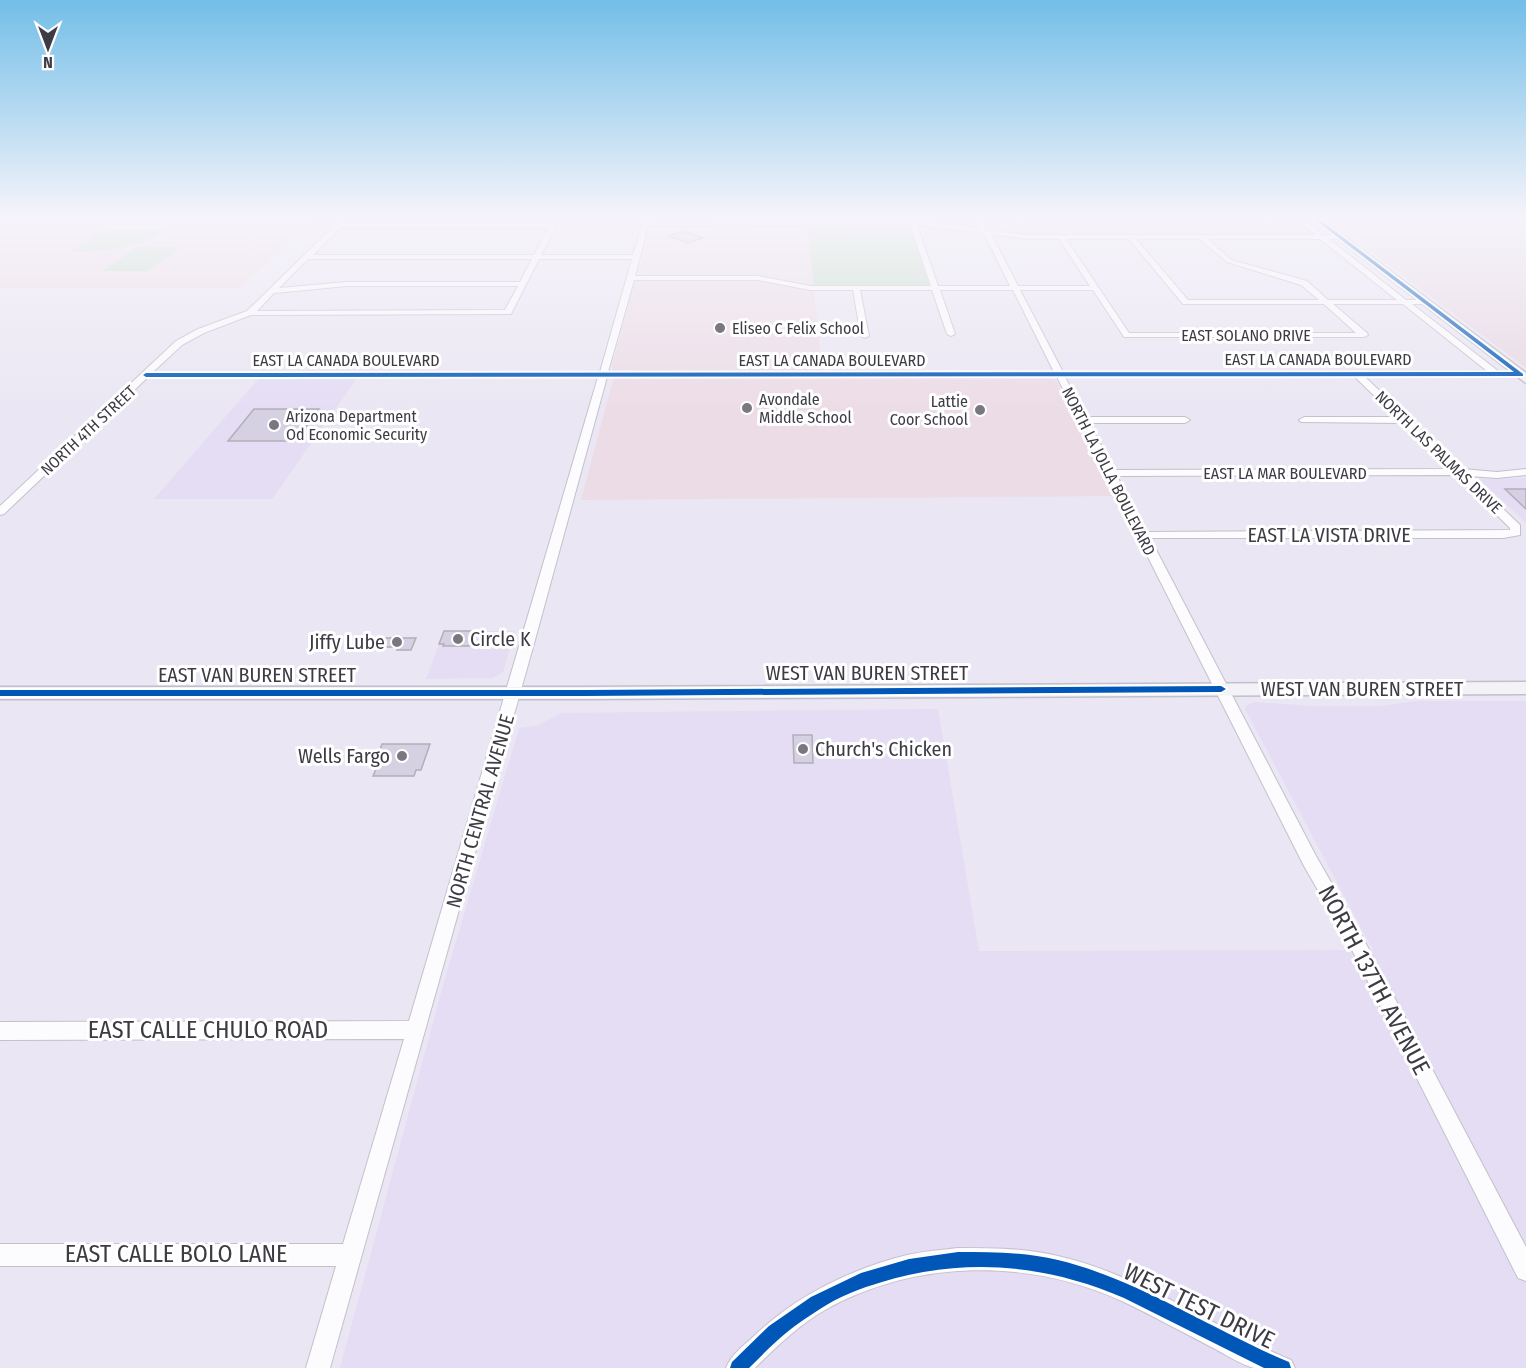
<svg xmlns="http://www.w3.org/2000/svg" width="1526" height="1368" font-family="'Fira Sans Condensed',sans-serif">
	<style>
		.built { fill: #e4ddf4 }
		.industrial { fill: #e8d9e4 }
		.education { fill: #ecdce6 }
		.green { fill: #c5ddc7 }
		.building { fill: #d6d0e3; stroke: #b2afb8; stroke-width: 1.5 }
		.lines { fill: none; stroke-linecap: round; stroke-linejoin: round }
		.minor-casing { stroke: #c4c1ca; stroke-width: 2 }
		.major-casing { stroke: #c1bfcb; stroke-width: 3 }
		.minor { fill: #fcfbfd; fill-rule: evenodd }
		.major { fill: #f3f3f7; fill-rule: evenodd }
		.cycleway-casing { stroke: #fff; stroke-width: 4 }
		.cycleway { fill: #0057b8; fill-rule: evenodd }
		.poi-dot { fill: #7a7781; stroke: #fff; stroke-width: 2 }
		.labels { text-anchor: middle; stroke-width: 6; stroke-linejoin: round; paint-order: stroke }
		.far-poi-label { font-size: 16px; fill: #3d3b44; stroke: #fff; text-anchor: start }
		.far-street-label { font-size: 16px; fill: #3d3b44; stroke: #fff }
		.street-label { font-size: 20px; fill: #3d3b44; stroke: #fff }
		.poi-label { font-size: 20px; fill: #3d3b44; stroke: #fff; text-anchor: start }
		.near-street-label { font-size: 24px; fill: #3d3b44; stroke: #fff }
	</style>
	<rect width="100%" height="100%" fill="#eae6f3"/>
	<path class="built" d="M259,378H357L272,499H154Z
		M1526,478V523L1479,479Z
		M444,631H515L503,672L492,678L426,679Z
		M1417,701H1526V1368H340L444,982L519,728L537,726L561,713L938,709L979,951L1373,950L1245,709L1247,705L1255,702L1312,706H1380Z"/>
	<path class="industrial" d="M1465,219H1526V368L1335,225L1475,226Z"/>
	<path class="education" d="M0,219H316L240,288H0Z
		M807,226L814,287L750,276L638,274L650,231L647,229L651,227Z
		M636,280H757L814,290L822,371H613L612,366L634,282Z
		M614,377L1051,378L1056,380L1113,496L581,500Z"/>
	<path class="green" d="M807,226L910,227L929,285L814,287Z
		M112,230H167C139,249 104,251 71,252L100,232Z
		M137,247H181L148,271H102Z"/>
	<path class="building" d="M683,231L703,238L688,243L669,236Z
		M254,409H319L296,441H228Z
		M1505,489H1526V509Z
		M444,631H474L473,634H476L472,646H443L444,644H439Z
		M382,638H416L411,650H397L398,647H379Z
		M793,735H812L813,763H794Z
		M382,744H430L421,770H416L414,776H373L377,767H373Z"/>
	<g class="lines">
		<g class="minor-casing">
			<path id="minor" d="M341,219H348L345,223H551L553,219H559L541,255H633L644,219H650L649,222L935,221L981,229L974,219H980L988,230L1026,235H1315L1296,219H1303L1323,235L1343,236L1341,239H1329L1406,300H1427V304H1412L1498,371L1521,372V376L1518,377H1365L1462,469L1497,472L1526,469V475L1497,478L1469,476L1520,525V535L1503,538H1150L1316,856L1363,938L1526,1247V1281L1518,1278L1351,948L1304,866L1057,377H607L535,640L330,1368H306L336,1266H0V1244H343L404,1039L0,1040V1022L409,1021L598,377L147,378L4,514L0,515V506L176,341L198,329L247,311ZM910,225L931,286H810L758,276H635L648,226ZM917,225L984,233L1010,286H938ZM341,227H549L534,255H313ZM991,234L1026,239H1059L1090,286H1018ZM1066,239H1129L1183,304H1324L1356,333H1129ZM1136,239H1200L1227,262L1301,285L1319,300H1188ZM1208,239H1320L1397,300H1328L1307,281L1231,260ZM308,259H532L520,282H347L279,288ZM539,259H632L600,372H153L182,345L204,333L251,315L511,314ZM634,280H758L810,290H853L861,336L865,338L869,336L860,290H932L947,334L951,336L955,334L940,290H1013L1054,372H608ZM347,286H518L505,310L257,311L274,293ZM1020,290H1093L1124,337H1364L1368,335L1367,333L1333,304H1403L1487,371L1063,372ZM1065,377H1355L1396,417H1304L1299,420L1301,422L1402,423L1450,469L1114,470L1089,423H1185L1190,420L1185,417H1086ZM1456,475L1510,528V530L1146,532L1117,476Z
				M958,1248C992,1248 1025,1248 1058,1256C1141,1275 1213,1327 1291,1360L1295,1368C1282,1368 1266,1368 1254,1368C1242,1365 1228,1356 1217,1350C1186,1334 1155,1317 1124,1302C1030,1258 916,1259 825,1310C799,1325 776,1347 755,1368H726C731,1355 743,1346 753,1337C795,1296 851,1269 907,1255C924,1251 941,1250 958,1248Z"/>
		</g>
		<g class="major-casing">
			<path id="major" d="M1312,219H1321L1526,373V383Z
				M1526,682V694L585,699H0V687H585Z"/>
		</g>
		<use href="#minor" class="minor"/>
		<use href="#major" class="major"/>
		<g class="cycleway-casing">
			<path id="cycleway" d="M1314,219H1319L1523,374V376L146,377L143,375L146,373L1514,372Z
				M1221,686L1226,689L1221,692L585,696H0V690H585Z
				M958,1252C992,1252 1025,1252 1058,1260C1140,1280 1212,1330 1289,1362L1291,1368H1264L1124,1298C1045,1264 965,1257 882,1282C861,1288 838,1297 820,1309C806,1318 791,1328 779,1339C769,1348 759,1358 749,1368H730L732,1362L769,1326L811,1297L861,1273L909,1259Z"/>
		</g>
		<use href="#cycleway" class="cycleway"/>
	</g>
	<linearGradient id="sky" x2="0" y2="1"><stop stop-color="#73bee8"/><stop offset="0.53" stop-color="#f6f4fa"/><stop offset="1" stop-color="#f6f4fa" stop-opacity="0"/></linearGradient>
	<rect width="1526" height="410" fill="url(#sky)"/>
	<g class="poi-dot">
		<circle cx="720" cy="328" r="6"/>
		<circle cx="747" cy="408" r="6"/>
		<circle cx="980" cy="410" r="6"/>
		<circle cx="274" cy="425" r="6"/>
		<circle cx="458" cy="639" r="6"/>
		<circle cx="397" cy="642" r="6"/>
		<circle cx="803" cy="749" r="6"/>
		<circle cx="402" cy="756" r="6"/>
	</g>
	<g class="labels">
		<g class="far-poi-label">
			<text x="732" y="334">Eliseo C Felix School</text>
			<text x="759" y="405">Avondale<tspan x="759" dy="18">Middle School</tspan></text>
			<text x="968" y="407" text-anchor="end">Lattie<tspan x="968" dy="18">Coor School</tspan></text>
			<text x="286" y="422">Arizona Department<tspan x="286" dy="18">Od Economic Security</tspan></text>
		</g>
		<g class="far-street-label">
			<text x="1246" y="341">EAST SOLANO DRIVE</text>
			<text x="1318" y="365">EAST LA CANADA BOULEVARD</text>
			<text x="346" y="366">EAST LA CANADA BOULEVARD</text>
			<text x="832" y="366">EAST LA CANADA BOULEVARD</text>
			<text transform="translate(88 430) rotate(-43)" y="6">NORTH 4TH STREET</text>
			<text transform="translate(1439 452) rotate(44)" y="6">NORTH LAS PALMAS DRIVE</text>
			<text transform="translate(1109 471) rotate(63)" y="6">NORTH LA JOLLA BOULEVARD</text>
			<text x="1285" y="479">EAST LA MAR BOULEVARD</text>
		</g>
		<g class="street-label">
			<text x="1329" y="542">EAST LA VISTA DRIVE</text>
			<text x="867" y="680">WEST VAN BUREN STREET</text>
			<text x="257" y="682">EAST VAN BUREN STREET</text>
			<text x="1362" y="696">WEST VAN BUREN STREET</text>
			<text transform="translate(480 811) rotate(-74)" y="7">NORTH CENTRAL AVENUE</text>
		</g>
		<g class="poi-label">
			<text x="470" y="646">Circle K</text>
			<text x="385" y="649" text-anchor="end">Jiffy Lube</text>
			<text x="815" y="756">Church's Chicken</text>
			<text x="390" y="763" text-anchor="end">Wells Fargo</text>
		</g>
		<g class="near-street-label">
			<text transform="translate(1374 980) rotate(62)" y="8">NORTH 137TH AVENUE</text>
			<text x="208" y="1038">EAST CALLE CHULO ROAD</text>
			<text x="176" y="1262">EAST CALLE BOLO LANE</text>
			<text transform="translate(1199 1306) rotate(26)" y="8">WEST TEST DRIVE</text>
		</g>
	</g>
	<g transform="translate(48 48) rotate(180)" stroke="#ffffff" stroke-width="4.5" paint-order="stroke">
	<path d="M0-4.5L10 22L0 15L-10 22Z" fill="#3d3b44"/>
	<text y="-9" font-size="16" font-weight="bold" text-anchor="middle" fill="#3d3b44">N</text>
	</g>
</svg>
